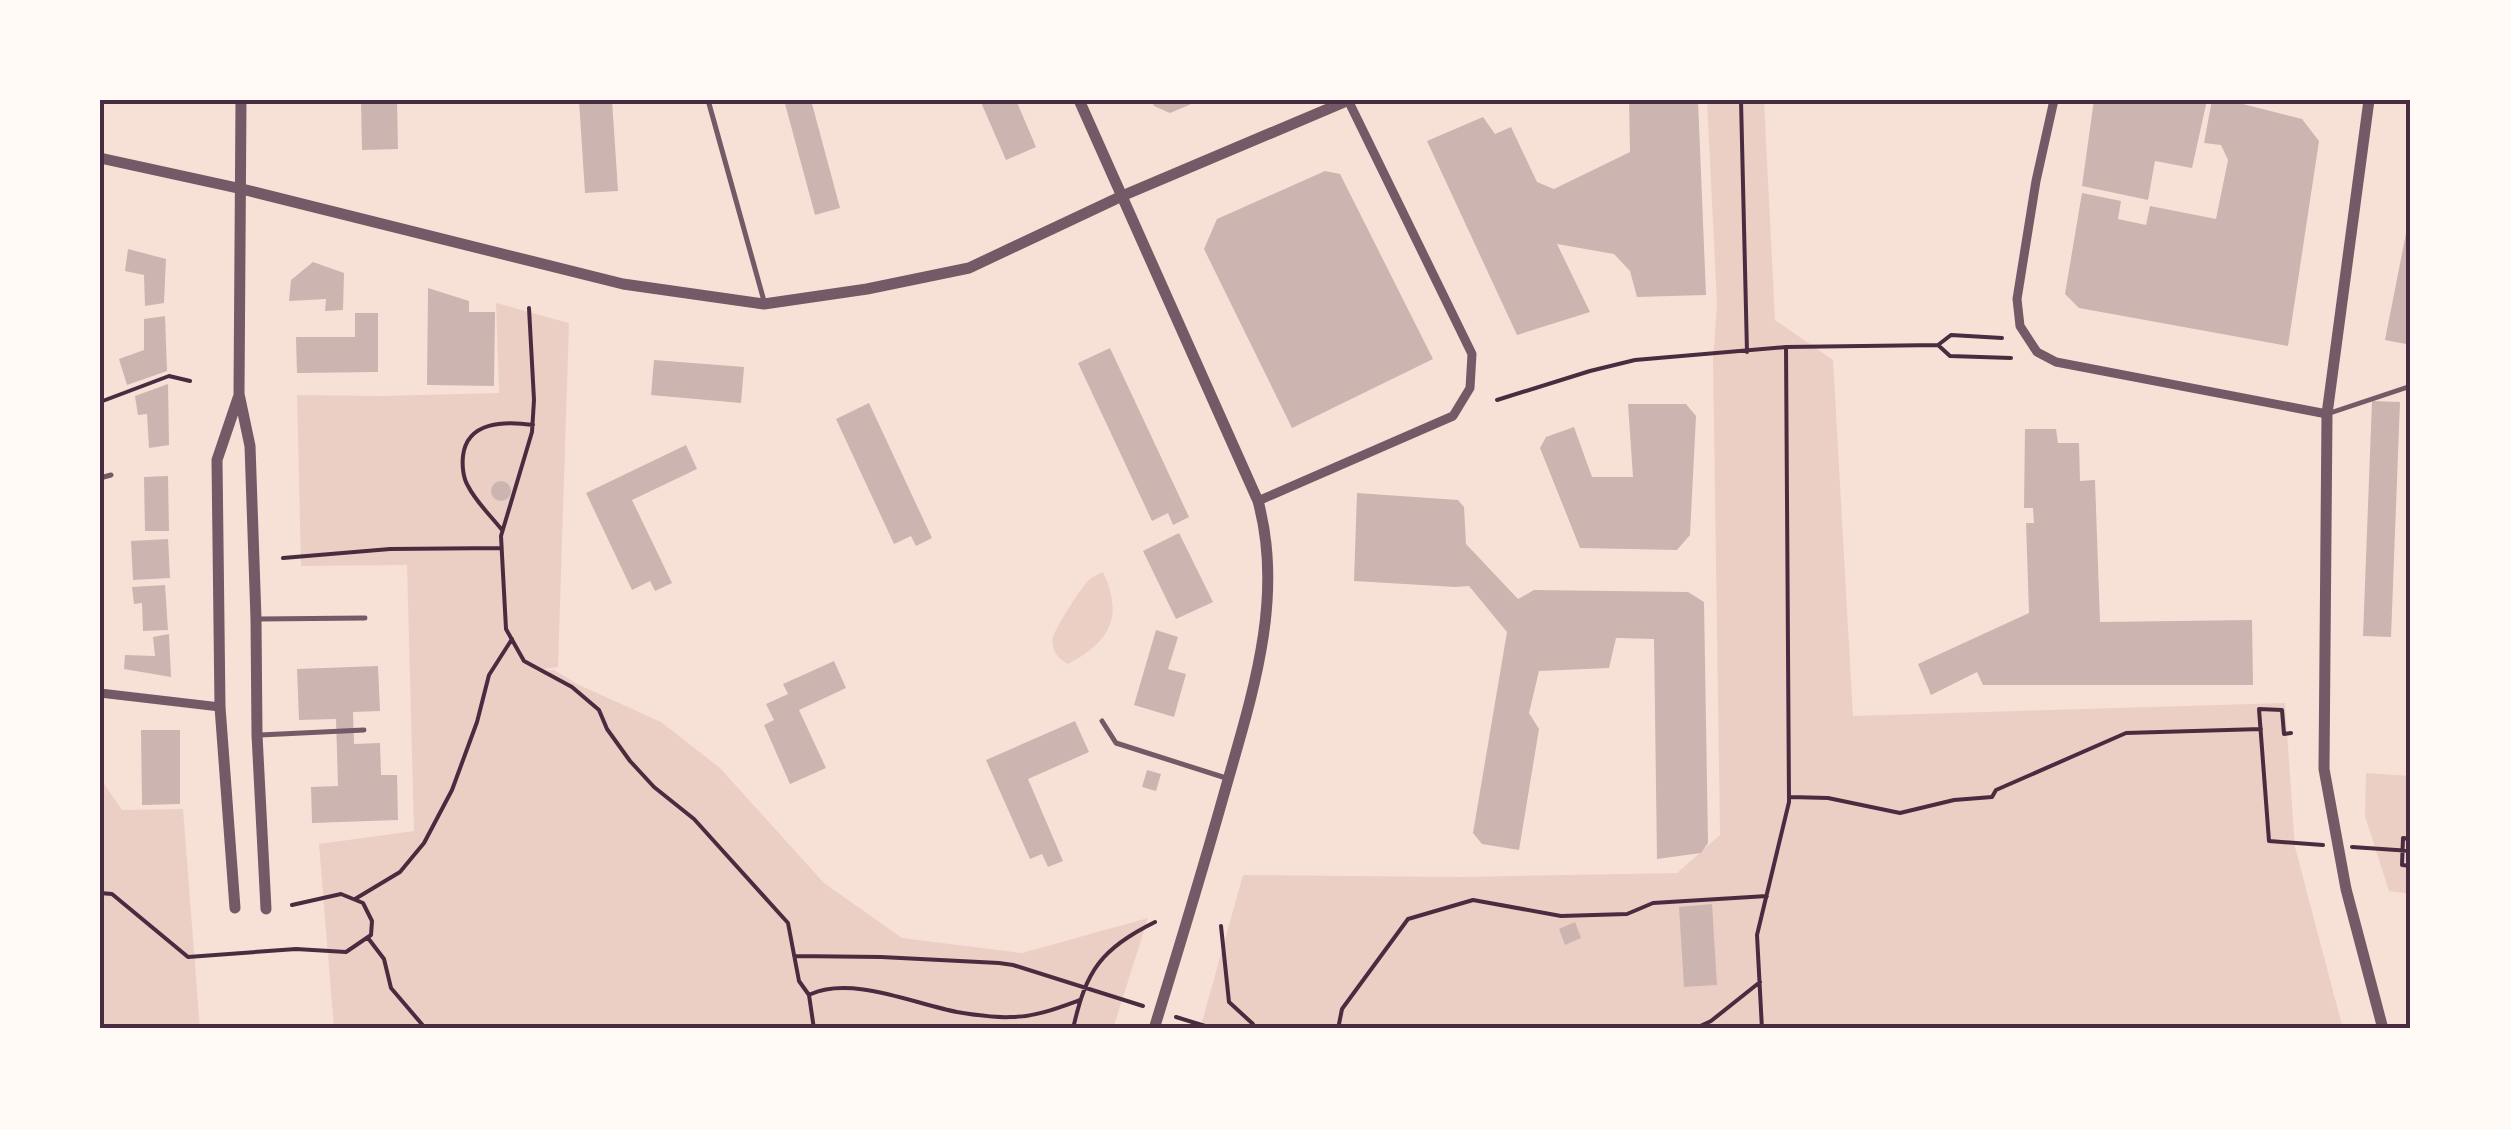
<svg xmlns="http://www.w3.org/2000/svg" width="2511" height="1129" font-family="Roboto,sans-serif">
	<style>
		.green { fill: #ebcfc5 }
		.building { fill: #ccb4b1 }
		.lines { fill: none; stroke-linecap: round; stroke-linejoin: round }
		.path { stroke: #4a2c40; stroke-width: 4 }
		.service { stroke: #755966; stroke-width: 5 }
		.minor { stroke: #755966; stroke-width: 9 }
		.tertiary { stroke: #755966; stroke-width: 11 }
		.neatline { fill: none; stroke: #4a2c40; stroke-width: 4 }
	</style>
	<rect width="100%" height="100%" fill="#f7e1d7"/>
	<path class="green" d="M1707,100H1764L1775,320L1833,360L1853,716L2285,703L2295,847L2343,1029H1200L1243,875L1461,877L1677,873L1720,835L1713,360L1717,305Z
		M496,303L569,323L558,667L532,671L554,670L577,684L661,722L720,768L824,883L902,938L1022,953L1148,918L1113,1029H334L319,844L414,831L407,565L301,566L297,395L381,396L499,393Z
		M1103,572C1124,617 1110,642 1068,664C1058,659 1050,649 1053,637C1056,627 1081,587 1089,580C1092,577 1099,574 1103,572Z
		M2366,773L2411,776V894L2389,891L2365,816Z
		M100,778L122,810L183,809L200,1029H100Z"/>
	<path class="building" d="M361,100H397L398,149L362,150Z
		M579,100H612L618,191L585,193Z
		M784,100H811L840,208L815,215Z
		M980,100H1016L1036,147L1006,160Z
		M1151,100H1201L1170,113L1154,106Z
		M1629,100H1698L1706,295L1637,297L1630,271L1614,254L1557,244L1590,312L1517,335L1427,141L1483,117L1495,134L1511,127L1537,182L1554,189L1630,152Z
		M2094,100H2207L2192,168L2155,161L2148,200L2082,186Z
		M2212,100H2227L2302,119L2319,141L2288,346L2079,308L2065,294L2082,193L2121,201L2118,219L2146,225L2150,206L2216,219L2228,160L2221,145L2204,143Z
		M1325,171L1340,174L1433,359L1292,428L1204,249L1217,219Z
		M2409,218H2411V345L2385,340Z
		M128,249L166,259L164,303L145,306L144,275L125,271Z
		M313,262L344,273L343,310L325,311L326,299L289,301L291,280Z
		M428,288L469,301V312H495L494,386L427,385Z
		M355,313H378V372L297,373L296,337H355Z
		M165,316L167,371L127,385L119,359L144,350V319Z
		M1110,348L1189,517L1173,525L1168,513L1152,521L1078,363Z
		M654,360L744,367L741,403L651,395Z
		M168,384L169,445L149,448L147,414L138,415L135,396Z
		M2372,401L2400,402L2391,637L2363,636Z
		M869,403L932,538L916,546L911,536L894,544L836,419Z
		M1628,404H1686L1696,416L1690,535L1677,550L1580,548L1540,448L1546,437L1574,427L1592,477H1633Z
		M2025,429H2056L2058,443H2079L2080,481L2095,480L2100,622L2252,620L2253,685H1983L1977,672L1931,695L1918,664L2029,613L2026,523H2034L2033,508H2024Z
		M686,445L697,469L632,500L672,583L655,591L650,581L632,590L586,493Z
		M168,476L169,531H145L144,477Z
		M491 491a10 10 0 1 1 20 0a10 10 0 1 1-20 0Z
		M1357,493L1458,500L1464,507L1466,544L1518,599L1534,590L1688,592L1704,602L1708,843L1701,853L1657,859L1654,639L1616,638L1609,668L1539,671L1529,713L1539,729L1519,850L1482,844L1473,833L1507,632L1469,586L1455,587L1354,581Z
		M1179,533L1213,602L1176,619L1143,551Z
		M168,539L170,578L133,580L131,541Z
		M165,585L168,630L143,631L142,603L134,604L132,587Z
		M1156,630L1178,637L1168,669L1186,674L1174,717L1134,705Z
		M169,634L171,677L124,669L125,655L155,656L153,637Z
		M834,661L846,688L799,710L826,768L790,784L764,725L774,720L766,704L788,694L783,684Z
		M378,666L380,711L353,712L354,744L380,743L381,775H397L398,820L312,823L311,787L338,786L336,719L299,720L297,669Z
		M1075,721L1089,752L1028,779L1063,861L1048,867L1042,854L1030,859L986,760Z
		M141,730H180V804L142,805Z
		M1147,770L1161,774L1156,791L1142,787Z
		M1712,904L1717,985L1684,987L1679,907Z
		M1575,922L1581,938L1565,945L1559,929Z"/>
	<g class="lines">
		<path class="path" d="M1741,100L1747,352
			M529,308L534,400L532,432L501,536L506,629L524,661L572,687L599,710L607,729L630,761L654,787L694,819L788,923L799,981L809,995L814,1029
			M1938,345L1950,356L2011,358
			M1497,400L1590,371L1635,360L1786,347L1938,345L1951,335L2002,338
			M100,402L169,376L190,381
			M502,530C491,516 476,502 468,486C463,478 462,465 463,456C467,421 505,421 533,425
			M283,558L390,549L501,548
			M2291,733L2284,734L2282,710L2259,709L2269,841L2323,845
			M1790,797L1828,798L1900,813L1954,800L1992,797L1996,790L2126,733L2261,729
			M2411,839L2403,838L2402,865L2411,866
			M2352,847L2411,851
			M100,893L112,894L188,957L296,949L346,952L371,935L372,921L363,903L341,894L292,905
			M355,899L400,872L424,843L452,790L477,722L489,675L512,639
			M1221,926L1229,1002L1253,1024V1029
			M368,938L384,959L391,988L426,1029
			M794,956L881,957L999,963L1013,965L1143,1006
			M811,994C852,976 915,1004 957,1012C975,1015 993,1018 1011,1017C1035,1017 1058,1008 1080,1000
			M1176,1017L1215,1029
			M1073,1029C1086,970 1101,949 1155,922
			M1338,1029L1342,1009L1408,919L1473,900L1561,916L1627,914L1653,903L1767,896
			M1694,1029L1711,1021L1760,982
			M1762,1029L1757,935L1789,802L1786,347"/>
		<path class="service" d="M708,100L764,301
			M2330,413L2411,386
			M100,478L111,475
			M259,619L365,618
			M1102,721L1116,743L1226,778
			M260,735L364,730"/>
		<path class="minor" d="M2054,100L2036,181L2017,299L2020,326L2037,352L2056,362L2327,414
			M1258,501L1453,416L1470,388L1472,354L1348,100
			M100,693L220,707"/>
		<path class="tertiary" d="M241,100L239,394L250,446L256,619L257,735L266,909
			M1079,100L1258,501C1285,600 1251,698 1224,794C1202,872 1178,951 1154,1029
			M2369,100L2327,414L2324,769L2346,889L2383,1029
			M100,158L242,189L623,284L764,304L867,289L969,268L1122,196L1349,100
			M235,908L220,707L217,460L238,398"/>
	</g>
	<rect width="2511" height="1129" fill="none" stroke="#fffaf5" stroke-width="205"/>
	<rect x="102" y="102" width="2306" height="924" class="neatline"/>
</svg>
